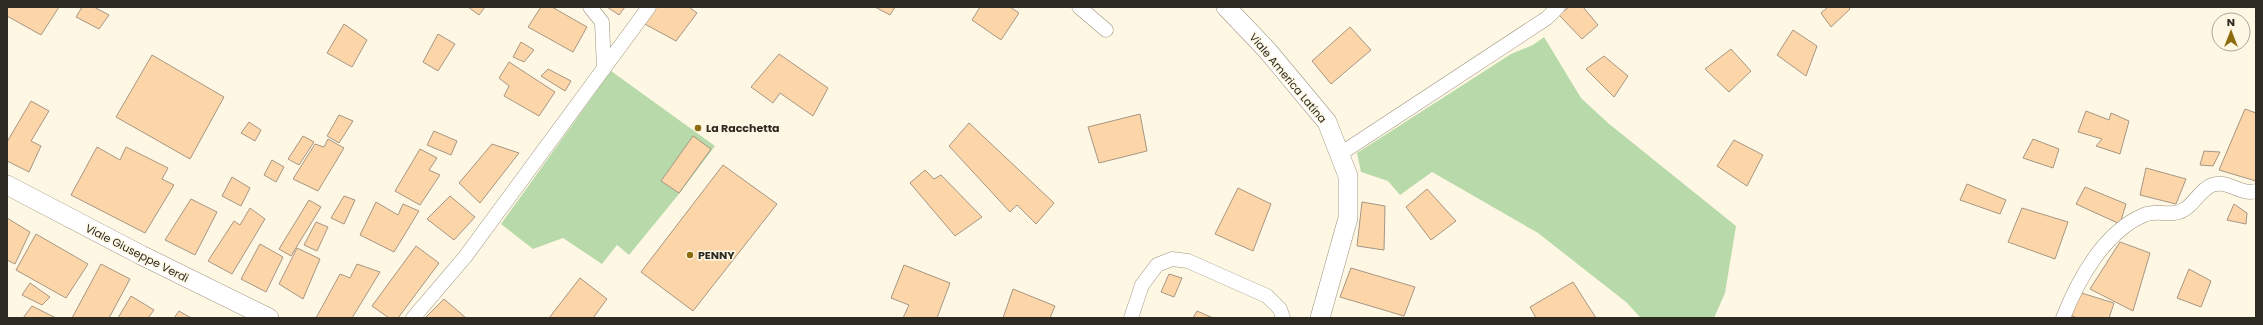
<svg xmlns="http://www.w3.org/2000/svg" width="2263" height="325" font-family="Poppins,sans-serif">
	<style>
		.green { fill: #b8daaa }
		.building { fill: #fcd6a8; stroke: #a69684 }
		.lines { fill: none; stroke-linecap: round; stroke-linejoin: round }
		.minor-casing { stroke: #9b937d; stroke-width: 15 }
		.secondary-casing { stroke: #9b937d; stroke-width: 20 }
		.minor { stroke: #fff; stroke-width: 14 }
		.secondary { stroke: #fff; stroke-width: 19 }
		.poi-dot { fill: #8d6b0e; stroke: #fef7e4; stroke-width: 1.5 }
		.labels { text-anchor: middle; stroke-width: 3; stroke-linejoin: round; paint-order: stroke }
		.street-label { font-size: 11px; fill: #2d2a21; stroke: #fef7e4 }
		.poi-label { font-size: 11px; font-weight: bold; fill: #2d2a21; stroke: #fef7e4; text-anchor: start }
	</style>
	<rect width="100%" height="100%" fill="#fef7e4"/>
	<path class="green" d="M1544,37L1581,98L1608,123L1736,226L1725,293L1714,318H1641L1626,302L1538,233L1432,172L1400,195L1388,181L1361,172L1357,153L1511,54L1533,45Z
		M611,71L715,146L679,194L629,255L617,245L602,264L563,238L533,249L501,224Z"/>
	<path class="building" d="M7,7H59L41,35L7,16Z
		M82,7H94L109,15L99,29L76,17Z
		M468,7H485L479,15Z
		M541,7H552L587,27L573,52L528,27Z
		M607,7H625L619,15Z
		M655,7H689L697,13L676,41L643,23Z
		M875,7H895L890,15Z
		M980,7H1010L1019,13L1001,40L972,20Z
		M1569,7H1583L1598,25L1582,39L1559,15Z
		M1828,7H1848L1850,9L1831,27L1821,13Z
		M344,24L367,40L352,67L327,53Z
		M1350,27L1371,50L1331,84L1312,61Z
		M1793,30L1817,46L1806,76L1777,55Z
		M438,34L455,44L438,71L423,62Z
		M521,42L534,50L524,62L513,57Z
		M1731,49L1751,71L1729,92L1705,69Z
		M779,54L828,88L813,116L780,93L773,103L751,87Z
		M152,55L224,97L190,159L116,117Z
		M1604,56L1628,76L1614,97L1586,69Z
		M509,62L555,92L539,116L504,96L509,86L499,78Z
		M548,69L571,81L565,91L541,76Z
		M31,101L49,111L31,141L41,146L29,172L7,161V142Z
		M2245,109L2256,113V181L2219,170Z
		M2086,111L2109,120L2111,113L2129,121L2120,154L2096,146L2102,139L2078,132Z
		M1140,114L1147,151L1099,163L1088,127Z
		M339,115L353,121L339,143L327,136Z
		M249,122L261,130L255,141L241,133Z
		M969,123L1054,203L1036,224L1017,205L1010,212L949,146Z
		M434,131L457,141L451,155L427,145Z
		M303,136L314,142L299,165L288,159Z
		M693,136L711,149L679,193L661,181Z
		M328,139L344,148L318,191L293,179L315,144L324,147Z
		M2033,139L2059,149L2053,168L2023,158Z
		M1734,140L1763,155L1747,186L1717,166Z
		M492,144L519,153L480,203L459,183Z
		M97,147L120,160L126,147L168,168L162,179L174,185L145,233L71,195Z
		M420,149L437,158L429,170L440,175L420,205L395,191Z
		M2204,151L2220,152L2213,166L2200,165Z
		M272,160L284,167L276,182L264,175Z
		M723,165L777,204L693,311L641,272Z
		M2146,168L2186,179L2176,204L2140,195Z
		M925,170L934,179L941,175L982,217L955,236L910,183Z
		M232,177L250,188L241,206L222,196Z
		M1967,184L2006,200L2000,214L1960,200Z
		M2085,187L2126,204L2120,224L2076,204Z
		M1238,188L1271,204L1253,251L1215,234Z
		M1427,189L1456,221L1431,240L1406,207Z
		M344,196L355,200L344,224L331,218Z
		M450,196L475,217L454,240L427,219Z
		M191,199L217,212L195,255L165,240Z
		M309,200L321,207L291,256L279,249Z
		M376,202L398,215L403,204L419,211L394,252L360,235Z
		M1362,202L1385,206L1384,250L1357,246Z
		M2234,204L2247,213L2246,224L2227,220Z
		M250,208L265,219L232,274L208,261L234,221L240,225Z
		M2022,208L2068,222L2055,259L2008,242Z
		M7,218L30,232L15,264L7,260Z
		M316,222L328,227L317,251L304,245Z
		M36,234L88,264L66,298L16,270Z
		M2120,242L2150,253L2133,311L2090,289Z
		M260,244L283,257L266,292L241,279Z
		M416,246L439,263L398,318H389L372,306Z
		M297,248L320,259L303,299L279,284Z
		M101,264L130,279L109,318H72Z
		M357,264L380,272L352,318H316L340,274L350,278Z
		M904,265L950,283L937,318H903L909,305L891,298Z
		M1351,268L1415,287L1404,316L1340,297Z
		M2189,269L2211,281L2201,307L2177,298Z
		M1169,274L1182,278L1174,297L1161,292Z
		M580,278L607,299L593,318H549Z
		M1573,282L1596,318H1536L1530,307Z
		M30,283L50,297L42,305L22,295Z
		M1013,289L1055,306L1050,318H1003Z
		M2078,292L2114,303L2109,318H2078L2068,315Z
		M131,296L154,310L148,318H118Z
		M444,299L466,318H425Z
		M32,306L56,318H23Z
		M179,311L191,318H174Z
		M1197,311L1213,318H1193Z"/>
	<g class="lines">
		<g class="minor-casing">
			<path id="minor" d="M590,7L602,22L604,69
				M1079,7L1106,30
				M1340,154L1547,18L1558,7
				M413,318L465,257L649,7
				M1131,318L1142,285L1157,265L1172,259L1188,261L1267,296L1280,309L1283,318
				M2063,318C2078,280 2104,232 2144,215C2158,209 2171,218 2185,209C2195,203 2200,190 2212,185C2228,179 2241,196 2256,191"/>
		</g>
		<g class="secondary-casing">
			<path id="secondary" d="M1226,7L1267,50L1327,122L1348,176V218L1320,318
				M7,185L141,255L269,318"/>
		</g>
		<use href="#minor" class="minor"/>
		<use href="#secondary" class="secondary"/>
	</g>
	<g class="poi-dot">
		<circle cx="698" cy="128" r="4"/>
		<circle cx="690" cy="255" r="4"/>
	</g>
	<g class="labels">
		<g class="street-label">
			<text transform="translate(1288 78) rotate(50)" y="4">Viale America Latina</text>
			<text transform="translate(137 253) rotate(27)" y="4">Viale Giuseppe Verdi</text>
		</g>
		<g class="poi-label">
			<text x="706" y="132">La Racchetta</text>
			<text x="698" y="259">PENNY</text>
		</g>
	</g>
	<rect width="2263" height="325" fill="none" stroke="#2d2a21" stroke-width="16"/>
	<g transform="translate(2231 32)"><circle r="19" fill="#fef7e4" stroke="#aaa596"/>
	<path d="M0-3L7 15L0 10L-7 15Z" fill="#8d6b0e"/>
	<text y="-6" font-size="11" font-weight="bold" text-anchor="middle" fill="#2d2a21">N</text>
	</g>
</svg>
